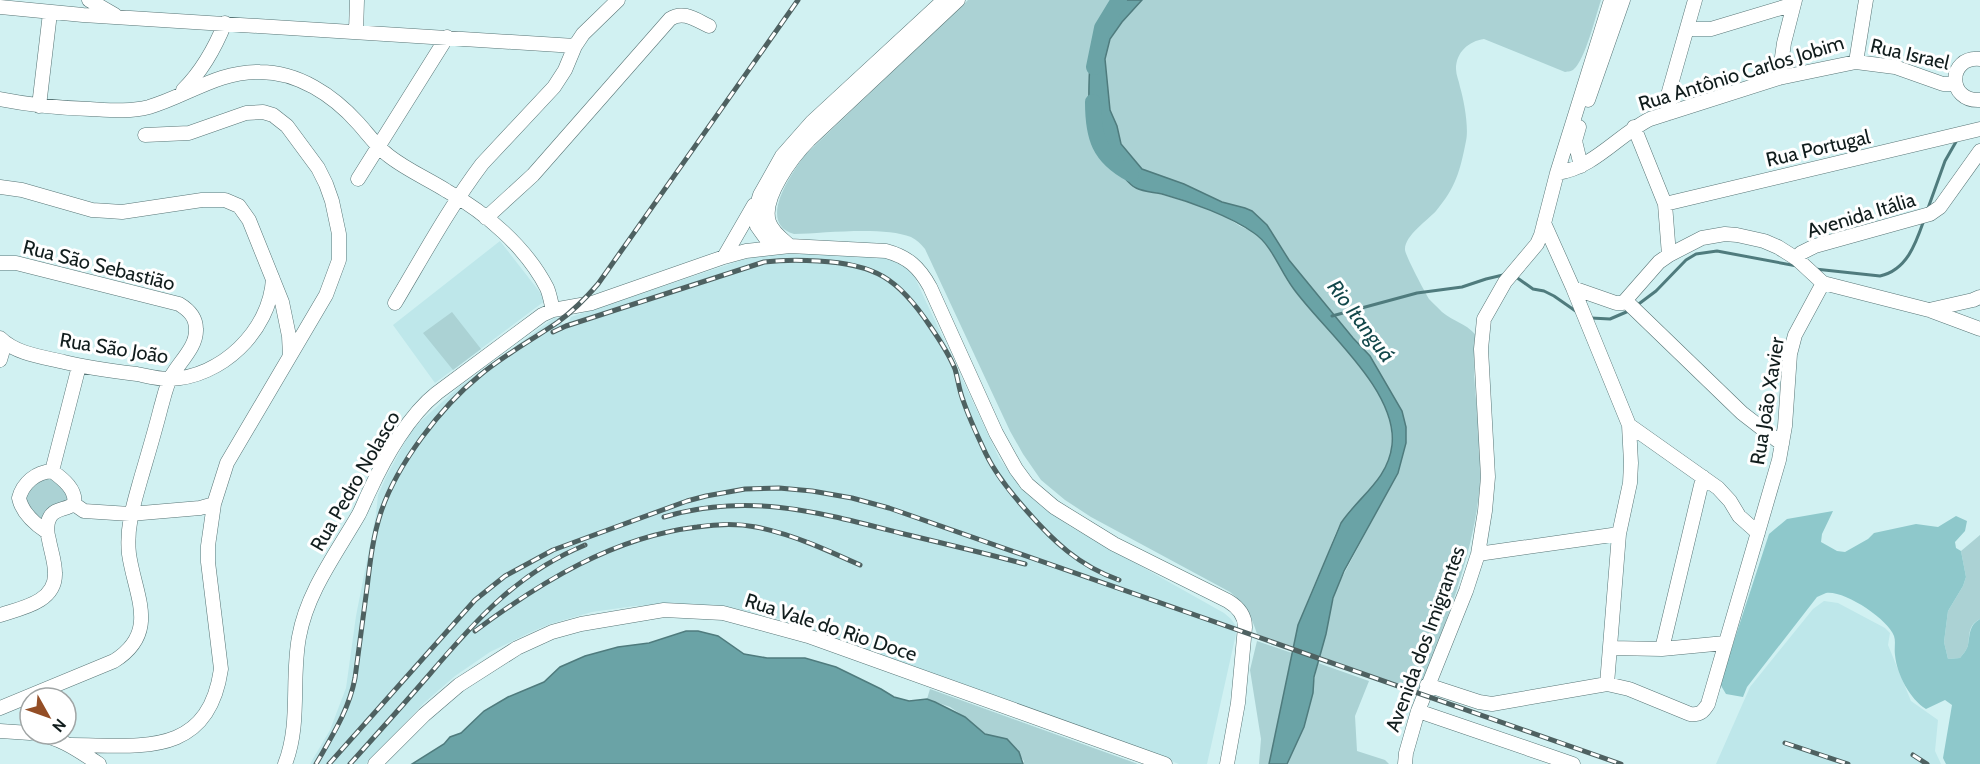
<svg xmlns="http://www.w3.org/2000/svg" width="1980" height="764" font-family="Cabin,sans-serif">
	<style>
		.built { fill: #bee7ea }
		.green { fill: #abd2d4 }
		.forest { fill: #8ec8cb }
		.water { fill: #6aa3a6; stroke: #4f7b7d; stroke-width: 1.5 }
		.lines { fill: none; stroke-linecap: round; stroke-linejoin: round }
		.stream { stroke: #4f7b7d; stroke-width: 3 }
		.river { stroke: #6aa3a6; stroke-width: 16 }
		.minor-casing { stroke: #587576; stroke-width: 15 }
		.minor { stroke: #fff; stroke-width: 14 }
		.rail-casing { stroke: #4e6161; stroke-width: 5 }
		.rail { stroke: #fff; stroke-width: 3; stroke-dasharray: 9; stroke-linecap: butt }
		.labels { text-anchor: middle; stroke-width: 6; stroke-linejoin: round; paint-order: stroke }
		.street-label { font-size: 20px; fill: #111d1d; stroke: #fff }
		.water-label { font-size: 21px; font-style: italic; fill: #12474a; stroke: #fff }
	</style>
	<rect width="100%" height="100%" fill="#d1f1f2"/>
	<path class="built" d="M500,241L546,300L435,383L393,325Z
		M782,253L867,255L887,258L907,268L915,278L999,458L1022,489L1050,512L1071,527L1224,613L1231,619L1236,626V634L1207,764H1179L780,619L733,608L675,604L634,606L592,612L550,624L529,633L490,652L455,676L424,703L366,764H310L330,730L346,688L356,616L376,514L378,495L387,475L410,433L422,420L459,387L554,318H558L563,324L568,323L571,317L742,260L763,255Z
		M1824,601L1838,603L1885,628L1890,633L1888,645L1911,701L1938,720L1935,751L1941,764H1716L1750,687L1813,609Z"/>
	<path class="green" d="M968,0H1126L1116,12L1091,58L1134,188C1163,194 1193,203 1220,214C1227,217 1233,222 1240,226C1246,229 1254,231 1259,237C1275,251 1281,274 1294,290C1328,334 1405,394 1390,456C1383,484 1357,497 1342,521C1335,532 1331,546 1326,558C1313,587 1300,616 1293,647L1257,634C1252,617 1244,603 1230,592L1091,517L1065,500L1041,480L1023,454L1010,431L925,249C921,244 917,240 911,237C884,226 824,233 794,234C756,223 792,173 805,155Z
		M1142,0H1601C1596,15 1585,60 1574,69C1571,72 1569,71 1565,72L1484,39C1469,41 1456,52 1456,69C1456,75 1459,81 1460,87C1464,100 1469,128 1466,141C1460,171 1456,187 1436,211C1428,220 1404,236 1405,250C1406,257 1425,292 1429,299C1433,303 1438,308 1442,312C1454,322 1464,322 1476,335C1469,380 1482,423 1481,468C1478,547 1446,619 1420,693L1320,656C1327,633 1329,608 1338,585L1398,472L1406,443V427L1402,411L1370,356L1353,338L1289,260L1267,225L1252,211L1245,208L1222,202L1184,184L1142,169L1121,144L1117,126L1110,111L1105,59L1110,40L1122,22Z
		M452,312L481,349L453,370L423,333Z
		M50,478L61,482L70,498L42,523L25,504L26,491L36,481Z
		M1980,535V619C1968,625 1970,634 1968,645C1967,650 1963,654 1960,658L1948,659L1944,642L1948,611L1963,586L1966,577L1961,551Z
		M1257,641L1292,653L1269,764H1259L1261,739L1250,670Z
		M1318,663L1369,681L1355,716L1357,751L1385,760L1389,764H1287L1304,727Z
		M930,689L1138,764H1023L1024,761L1007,739L985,734L965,717L950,707L927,699Z"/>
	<path class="forest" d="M1833,511L1822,534L1821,542L1837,551L1845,552L1868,539L1874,533L1916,524L1938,527L1956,516L1967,521L1965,531L1955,542L1956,548L1961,551L1966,577L1963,586L1948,611L1944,642L1948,659L1960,658C1963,654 1967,650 1968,645C1970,634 1969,625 1980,619V764H1946L1943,758L1952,705L1945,700L1926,709C1910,699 1897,675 1895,655C1894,648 1896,642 1894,636C1888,619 1844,590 1826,593C1823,594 1820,596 1817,597L1747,687L1743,697L1726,694L1720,684L1769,534L1787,519Z"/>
	<path class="water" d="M1126,0H1142L1122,22L1110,39L1105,59L1110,110L1117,126L1121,144L1142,169L1184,184L1222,202L1245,208L1252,211L1267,225L1289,260L1353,338L1370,356L1402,411L1406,427V443L1398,473L1344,571L1333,598L1326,634L1314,677L1313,693L1304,727L1287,764H1269L1298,625L1341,523C1359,496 1388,480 1392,445C1398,390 1323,330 1293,288C1280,271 1272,245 1254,233C1230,216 1191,202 1162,194C1154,192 1144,192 1136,188C1130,186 1113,165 1109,158C1103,150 1092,123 1090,112C1088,105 1089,66 1091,58C1095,44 1117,11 1126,0Z
		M686,631H698L718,636L744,654L767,658H805L836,667L881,689L894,697L909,701L927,699L935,702L965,717L985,734L1007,739L1019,752L1023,764H412L444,744L450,737L461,733L484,711L508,697L544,682L560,667L585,656L618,647L649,643Z"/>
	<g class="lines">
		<path class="stream" d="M1927,211L1945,161L1957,140
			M1815,269L1880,276C1907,270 1916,243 1924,220
			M1516,277L1533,289L1544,291L1554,296L1577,312
			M1636,306L1656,291L1686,260L1696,254L1717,251L1797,266
			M1332,316L1417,293L1462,287L1486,279L1503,275
			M1591,318L1610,319L1631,310"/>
		<path class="river" d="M1094,67L1102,28L1119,0
			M1093,102C1093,137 1099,157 1131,174"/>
		<g class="minor-casing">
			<path id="minor" d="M89,0L115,15
				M0,7L83,15L575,46
				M1687,29H1711L1794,4
				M356,32L357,0
				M1980,59C1947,56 1947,102 1980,100
				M1856,62L1866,0
				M1779,78L1784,43L1795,0
				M183,90C202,71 215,48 225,23
				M0,99C30,105 59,108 90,109C109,110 130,112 149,107C187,96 218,71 260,72C298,72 333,95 358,123C368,134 377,147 389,156C407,170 428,179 447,191C486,213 526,247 547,288C550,295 551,303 553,310
				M1588,100L1623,0
				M39,106L50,13
				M1669,113L1668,95L1695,0
				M1579,127L1575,141L1581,166
				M1634,127L1665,204L1669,255
				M1557,173C1594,168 1618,135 1650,119L1779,78L1856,62L1895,67L1943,84H1955
				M358,179L447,37
				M0,187L22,190L92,210L108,211L122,212L202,200H225L239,206L249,220L282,302L289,336L290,356
				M1665,204L1980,129
				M486,218L533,175L670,19C683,10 696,20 709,26
				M1544,223L1573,288L1629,425L1631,463L1630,483L1619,534L1607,684
				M790,246C782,239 772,232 769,222C761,198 793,156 809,140L958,0
				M772,247L757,226L756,208L760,195L782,156L812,122L944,0
				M724,257L754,205
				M1797,259L1801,253L1815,246L1930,214L1940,207L1980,151
				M0,263H16L179,304C189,310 196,317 196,329C197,347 179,362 171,377C166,386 164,397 161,407C155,431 148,454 141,478C134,503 126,527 129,554C135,596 160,632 114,661L0,708
				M1573,288L1616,303H1623L1659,262L1669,255L1702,238L1725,234L1737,235L1764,241L1778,247L1797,259L1823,283L1929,310L1980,329
				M1626,301L1742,413L1782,444
				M395,303C423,256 449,208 482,164L554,87L565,70L575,46L583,34L618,0
				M1929,310L1973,300L1980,297
				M0,338C16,354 43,357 64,362C88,368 112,371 137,374C147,376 158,379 169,379C221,378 270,331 273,279
				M0,360L5,343
				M1629,425L1718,488L1730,501L1739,516L1758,533
				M52,471L79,366
				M74,504L84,511L130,514L200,508L214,504
				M47,532C35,524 22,513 19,498C23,483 36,472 52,471
				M1478,554L1619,534
				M0,615C22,608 56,602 55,573C55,562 51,551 49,540C47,533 46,524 50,517C55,508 66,510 74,504C77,490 63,479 52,471
				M1611,648L1662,649L1725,643
				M1662,649L1703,477
				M1427,685L1479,702L1492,704L1607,684L1629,689L1690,714C1700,715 1703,712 1708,704L1779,460L1785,426L1790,354L1795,335L1823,283
				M1418,711L1573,764
				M0,731L30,733
				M37,734C63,739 77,750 99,764
				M71,745C139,745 208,759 221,669L208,562V546L214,504L227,463L326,295L339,260V234L332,201L326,184L318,168L287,126L273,115L263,112L246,113L189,133L145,135
				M285,764C301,723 291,680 299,637C307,592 336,554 359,514C363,506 366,498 370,490C385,457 409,415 437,393L542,315L553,310L592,303L724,257L746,251L790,246L886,251C908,257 919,267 930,287L996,433L1016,469L1027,484L1054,507L1114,544L1228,601C1238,607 1245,615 1245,627L1238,703L1227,764
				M375,764L424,715L459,685L517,648L552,632L581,624L664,610L723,613L808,636L1165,764
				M1405,764L1406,753L1418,711L1466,591L1478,554L1485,511L1488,477L1481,349L1484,319L1505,282L1537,244L1541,235L1557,173L1611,0"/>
		</g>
		<use href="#minor" class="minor"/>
		<g class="rail-casing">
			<path id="rail" d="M553,332L566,326L764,262C782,260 800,260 818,261C875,264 898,278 930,326C939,339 949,354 955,369C958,379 959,390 963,400C969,418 978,437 986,454C996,475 1011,493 1026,510C1053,541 1079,566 1119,580
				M664,517C748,492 818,512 900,533C942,543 984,553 1025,564
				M475,631C541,582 613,537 697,527C717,524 736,523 756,527C792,534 827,550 860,565
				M1785,743L1848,764
				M1913,755L1927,764
				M316,764C332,736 349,710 355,678C359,648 363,618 367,588C370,562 373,536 381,512C397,464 441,407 479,376C504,355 532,340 558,322C573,311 586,298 598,284L798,0
				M329,764L475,600L505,576L553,550L687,501L706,496L745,489L779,488L812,491L852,498L889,508L1621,764
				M350,764C377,734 403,705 429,675C475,621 517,573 585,545"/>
		</g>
		<use href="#rail" class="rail"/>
	</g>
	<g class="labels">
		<g class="street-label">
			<text transform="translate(1910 54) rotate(13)" y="7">Rua Israel</text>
			<text transform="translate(1741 73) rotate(-17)" y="7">Rua Antônio Carlos Jobim</text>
			<text transform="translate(1818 148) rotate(-13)" y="7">Rua Portugal</text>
			<text transform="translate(1861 215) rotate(-17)" y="7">Avenida Itália</text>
			<text transform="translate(99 265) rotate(14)" y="7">Rua São Sebastião</text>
			<text transform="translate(114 348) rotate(9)" y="7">Rua São João</text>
			<text transform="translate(1767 401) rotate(-81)" y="7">Rua João Xavier</text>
			<text transform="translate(355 481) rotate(-60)" y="7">Rua Pedro Nolasco</text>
			<text transform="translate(831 627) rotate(18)" y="7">Rua Vale do Rio Doce</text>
			<text transform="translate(1425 639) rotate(-70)" y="7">Avenida dos Imigrantes</text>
		</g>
		<g class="water-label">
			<text transform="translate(1361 321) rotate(53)" y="7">Rio Itanguá</text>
		</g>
	</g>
	<g transform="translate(48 716) rotate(130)"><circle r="28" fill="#ffffff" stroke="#a0a5a5" stroke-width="1.5"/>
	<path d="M0-4.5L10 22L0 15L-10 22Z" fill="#944e26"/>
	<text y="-9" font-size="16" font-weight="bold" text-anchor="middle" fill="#111d1d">N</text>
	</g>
</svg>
